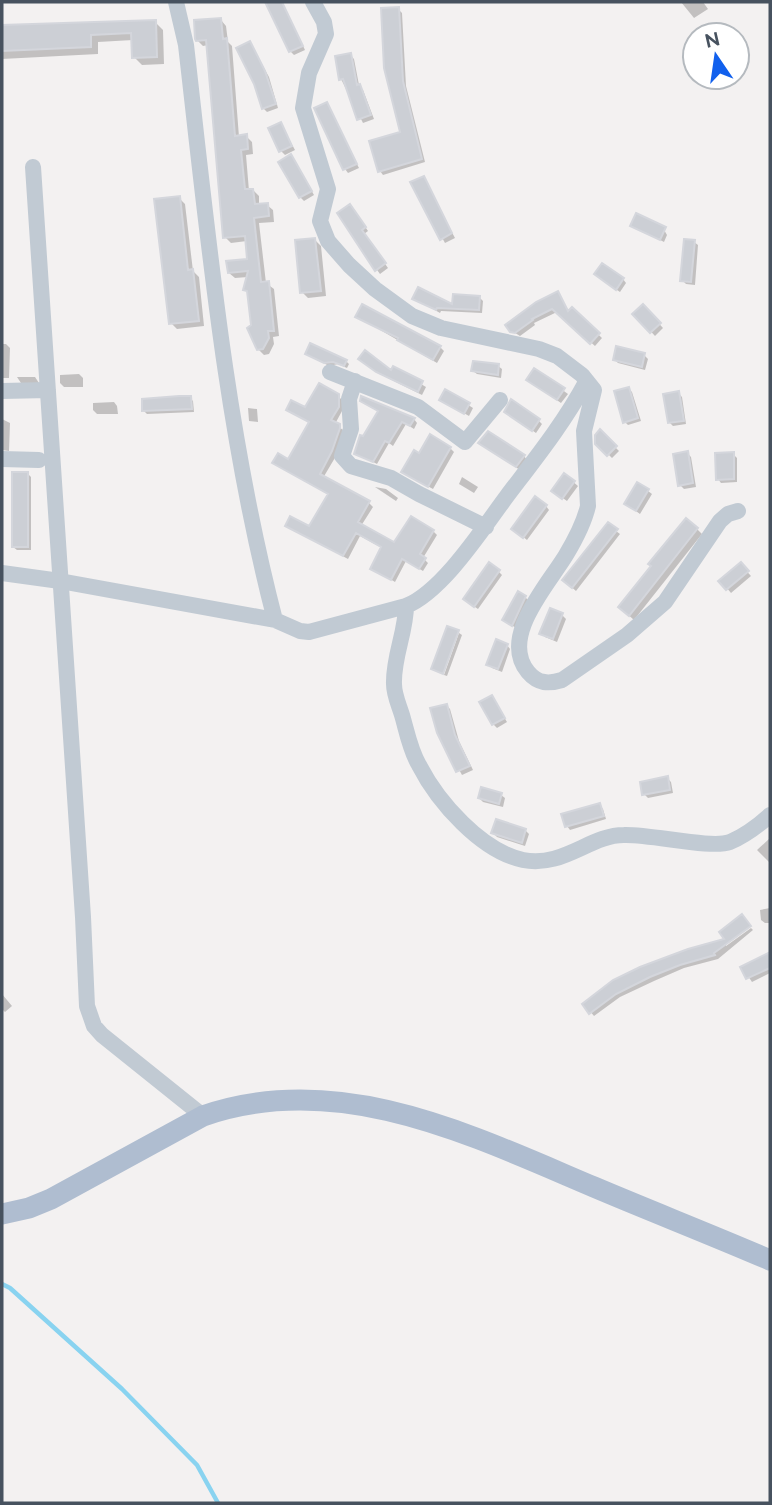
<svg xmlns="http://www.w3.org/2000/svg" width="772" height="1505" font-family="Raleway,sans-serif">
	<style>
		.shadow { fill: #0003 }
		.lines { fill: none; stroke-linecap: round; stroke-linejoin: round }
		.stream { stroke: #89d3f0; stroke-width: 4.5 }
		.building { fill: #cccfd5; stroke: #d4d6dc; stroke-width: 2 }
		.minor { stroke: #c1cad3; stroke-width: 16 }
		.major { stroke: #afbdd0; stroke-width: 21 }
	</style>
	<rect width="100%" height="100%" fill="#f3f1f1"/>
	<path class="shadow" d="M267,2H282L305,50L294,55L290,51Z
		M681,2H703L708,9L694,18Z
		M398,9L402,13L406,86L425,162L383,175L380,171L402,133Z
		M221,20L226,26L228,42L232,46L239,137L246,136L252,142L253,154L246,155L249,191L253,190L259,196V205H267L273,210L274,222L259,223L266,283L274,289L279,336L273,337L274,344L269,354L264,355L258,349L250,294L245,289L248,277L235,278L229,273L249,260L247,241L231,243L225,237L208,45L203,46L197,40Z
		M155,22L163,30L164,64L142,65L134,57L133,40L98,42V54L2,59V27Z
		M250,43L269,77L278,108L267,112L263,108Z
		M350,55L354,59L359,85L363,90L374,119L363,123L341,79Z
		M326,104L359,168L348,173L345,169Z
		M281,124L295,150L285,155L281,151Z
		M294,160L314,195L304,201L300,197Z
		M423,178L455,238L445,243L412,183Z
		M179,198L185,204L193,271L199,277L204,326L177,329L171,323Z
		M354,210L368,231L364,234L388,268L380,274L361,248Z
		M632,225L663,228L667,235L664,242Z
		M314,239L321,246L326,296L308,298L302,292Z
		M694,242L698,245L695,285L686,284L682,280Z
		M599,278L623,279L626,283L620,292Z
		M558,293L569,312L572,309L602,338L595,346L557,312L534,323L535,325L520,336L512,331Z
		M479,297L483,301L482,313L441,311L440,313L414,298L454,306Z
		M643,306L663,328L655,336L635,314Z
		M358,317L440,347L444,351L437,363Z
		M2,344H6L10,348L9,378H2Z
		M307,354L346,361L349,364L347,368L338,364L329,366Z
		M644,355L648,359L645,370L618,363L615,360Z
		M364,362L391,372L394,368L426,387L422,395L382,375Z
		M498,366L502,369L501,378L477,374L473,371Z
		M535,370L568,394L561,403L532,383Z
		M79,374L83,378V387H64L60,383V375Z
		M17,377H35L39,383H21Z
		M629,389L632,392L641,421L628,425L625,422Z
		M446,391L473,408L469,416L441,400Z
		M678,393L682,397L686,424L673,426L670,423Z
		M338,396L342,400V411L335,424L343,430L336,456L323,478L369,503L373,507L361,526L395,544L433,531L437,535L423,558L428,563L423,571L406,561L395,582L372,568L382,548L360,536L348,559L287,526L309,528L329,495L275,463L289,461L310,423L288,410L306,409Z
		M190,398L193,401L194,412L147,414L144,411Z
		M362,400L414,419L417,423L414,429L406,424L393,446L389,443L377,464L356,453L380,412Z
		M114,402L117,406L118,414H97L93,410V403Z
		M248,408L257,409L258,422L249,421Z
		M510,415L539,421L542,424L536,433Z
		M2,419L10,423L9,451L2,450Z
		M600,432L619,451L612,458L597,443Z
		M480,443L524,456L527,460L520,470Z
		M450,448L454,452L433,489L407,475Z
		M687,453L691,457L696,487L684,489L680,485Z
		M733,454L737,458V482L721,483L718,479Z
		M27,473L31,477V550H17L13,547Z
		M565,475L578,486L567,501L557,494Z
		M462,477L478,487L474,493L459,484Z
		M375,487L386,489L398,498L396,501Z
		M648,491L652,494L640,514L626,504Z
		M546,506L549,510L527,540L517,532Z
		M697,529L702,534L634,620L625,612Z
		M616,531L620,534L576,591L568,584Z
		M740,564L751,576L731,593L721,581Z
		M498,571L502,575L478,609L469,603Z
		M525,597L529,601L516,628L504,620Z
		M562,615L566,619L557,642L545,637L541,633Z
		M459,633L462,635L447,676L444,675Z
		M507,645L510,649L502,672L492,668L488,664Z
		M492,697L507,722L497,728L493,724Z
		M446,705L450,709L459,741L473,770L462,775L439,733Z
		M667,778L671,782L673,793L648,798L644,794Z
		M501,795L505,798L503,807L483,802L479,798Z
		M599,805L603,809L606,819L570,830L567,826Z
		M525,830L529,834L525,846L497,837L493,833Z
		M770,838V861L769,862L757,850Z
		M770,908V923H765L761,920L760,910Z
		M751,928L753,930L718,959L684,968L654,981L620,997L594,1016L584,1004L726,942V946Z
		M770,954V973L752,982L742,967Z
		M2,994L12,1006L5,1012L2,1009Z"/>
	<g class="lines">
		<path class="stream" d="M2,1284L10,1288L122,1389L197,1465L218,1503"/>
	</g>
	<path class="building" d="M265,2H282L303,46L289,52Z
		M399,7L403,81L422,159L378,172L369,141L400,132L384,68L381,8Z
		M221,18L223,39L227,38L235,136L247,134L248,149L241,150L245,189H253L255,204L268,203L269,216L254,218L261,282L269,281L274,331H268L269,338L263,349L257,350L247,328L251,325L247,291L243,290L248,271L228,273L226,261L247,259L245,236L223,238L206,40L196,41L195,39L194,20Z
		M156,20L157,57L132,58L131,33L91,35V47L2,51V25Z
		M250,41L265,71L276,104L262,109L254,84L236,48Z
		M351,53L357,85L360,84L371,115L357,120L343,79L339,80L335,56Z
		M327,102L357,164L343,170L314,108Z
		M281,122L292,146L279,152L268,128Z
		M291,154L312,191L299,198L278,162Z
		M424,176L452,233L440,240L410,182Z
		M180,196L188,270L193,269L199,321L169,324L154,199Z
		M350,204L366,227L362,230L386,263L375,271L337,213Z
		M636,213L666,227L660,240L630,226Z
		M315,238L321,291L300,293L295,240Z
		M684,239L695,240L691,282L680,281Z
		M602,263L624,278L616,290L594,274Z
		M418,287L452,304L453,294L480,296L479,310L437,308L436,310L412,299Z
		M558,291L568,311L572,307L600,333L590,344L552,309L532,319L533,320L515,333L510,332L505,325L536,302Z
		M362,304L441,346L433,360L397,340L398,338L355,317Z
		M643,304L661,323L650,333L632,314Z
		M310,343L347,360L344,366L333,362L324,363L305,354Z
		M616,346L645,353L642,367L613,360Z
		M365,350L391,370L393,366L423,381L418,392L376,372L358,359Z
		M473,361L499,364L498,375L471,371Z
		M534,368L565,388L557,400L526,380Z
		M319,383L339,394V407L331,420L340,424V428L332,451L320,474L370,501L358,522L394,542L411,516L434,530L420,554L426,558L419,569L402,559L391,580L370,569L381,547L356,533L343,556L285,526L290,516L309,526L328,494L272,463L278,453L288,459L309,422L286,410L291,400L305,407Z
		M629,387L638,418L623,423L614,391Z
		M445,389L470,403L464,414L439,400Z
		M679,391L684,421L668,423L663,394Z
		M179,396H191L192,409L142,411V399Z
		M361,396L415,418L410,426L402,422L389,443L385,441L373,462L354,454L360,435L363,436L378,411L360,401Z
		M511,399L540,419L532,431L504,412Z
		M600,429L617,446L607,456L595,444V435Z
		M488,431L525,455L516,467L478,443Z
		M430,434L451,447L428,487L401,472L414,450L419,453Z
		M688,451L693,483L678,486L673,454Z
		M734,452V479L716,480L715,453Z
		M12,472H28V547H12Z
		M564,473L575,481L562,499L551,491Z
		M637,482L649,489L636,511L624,504Z
		M535,496L547,505L523,538L511,529Z
		M686,518L698,528L629,616L618,607L651,566L648,564Z
		M608,522L618,529L572,588L562,580Z
		M489,562L500,570L474,607L463,599Z
		M741,562L749,571L726,590L718,581Z
		M518,591L526,596L512,626L502,620Z
		M550,608L563,613L553,639L539,634Z
		M447,626L459,630L443,674L431,669Z
		M496,639L508,644L498,669L486,665Z
		M492,695L505,718L492,725L479,702Z
		M447,704L455,735L470,766L456,772L437,733L430,708Z
		M668,776L670,790L642,795L640,782Z
		M481,787L502,793L499,804L478,798Z
		M600,803L604,816L565,827L561,814Z
		M496,819L526,829L522,843L491,833Z
		M742,914L751,926L714,953L715,955L680,965L650,977L616,994L589,1014L582,1004L613,980L640,967L688,949L724,939L719,932Z
		M770,952V968L746,979L740,967Z"/>
	<g class="lines">
		<path class="minor" d="M176,2L186,45C208,237 226,432 275,620
			M313,2L324,22L326,34L309,73L303,108L328,189L320,221L328,241L349,265L375,289L412,316L441,328L539,349L557,356L582,375L594,390L584,431L588,506C584,523 575,540 566,555C548,585 499,637 528,672C538,684 549,684 562,680L627,635L665,602L720,521L728,514L738,511
			M33,167L83,917L87,1006L94,1026L102,1035L203,1116
			M330,372L418,407L465,442L500,400
			M355,381L349,399L351,429L342,456L351,466L391,478L419,494L486,527
			M2,391L48,390
			M2,459L39,460
			M2,573L60,581L275,620L300,631L309,632L406,606C443,591 483,528 507,496C535,459 564,423 586,382
			M406,606C406,632 393,657 394,684C394,695 399,705 402,715C407,732 410,750 419,765C438,802 481,851 523,860C563,868 590,835 624,835C651,834 711,849 730,842C744,836 759,825 770,815"/>
		<path class="major" d="M2,1214L29,1208L51,1199L203,1116C338,1069 471,1135 594,1187C653,1212 712,1235 770,1260"/>
	</g>
	<rect width="772" height="1505" fill="none" stroke="#47525f" stroke-width="7"/>
	<g transform="translate(716 56) rotate(347)"><circle r="33" fill="#ffffff" stroke="#b5babf" stroke-width="2"/>
	<path d="M0-5L12 26L0 18L-12 26Z" fill="#1160ed"/>
	<text y="-10" font-size="19" font-weight="bold" text-anchor="middle" fill="#47525f">N</text>
	</g>
</svg>
